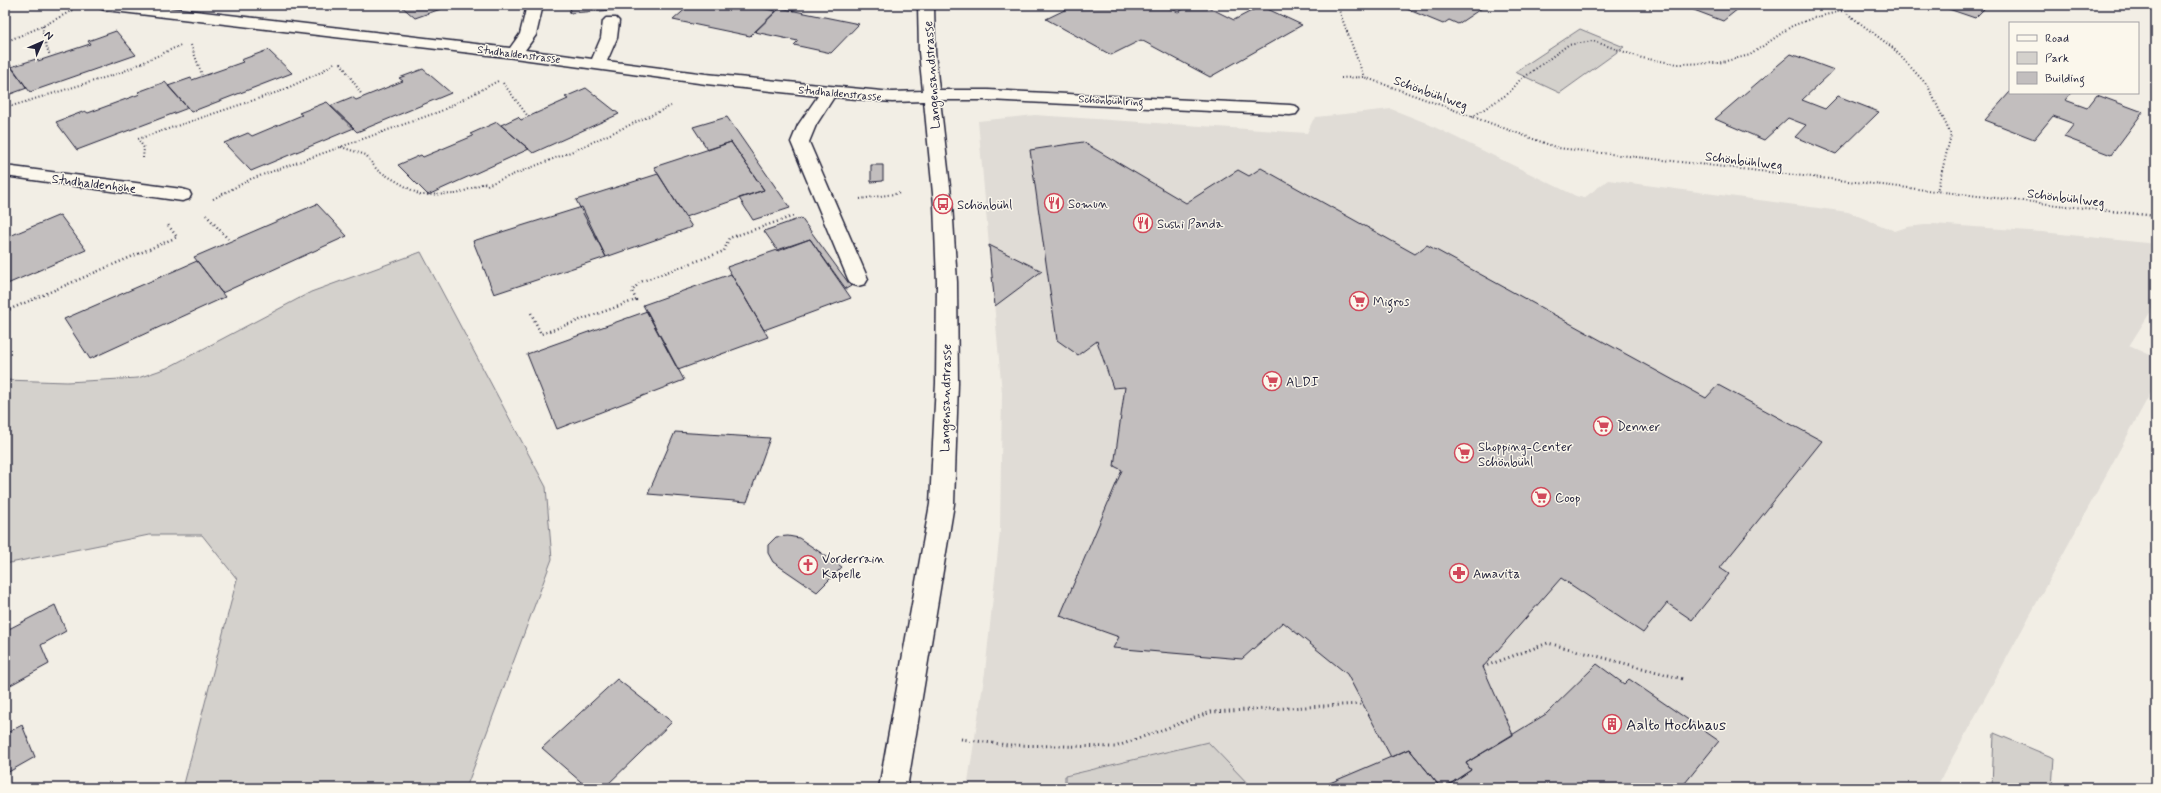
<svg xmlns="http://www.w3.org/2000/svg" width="2161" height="793" font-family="Mynerve,sans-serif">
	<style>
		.built { fill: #e0dcd6 }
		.green { fill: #d4d1cc; stroke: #7b7a84 }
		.building { fill: #c2bebe; stroke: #22223b }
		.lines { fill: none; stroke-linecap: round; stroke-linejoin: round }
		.minor-casing { stroke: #22223b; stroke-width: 3 }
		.path-far2 { stroke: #22223b; stroke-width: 2; stroke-dasharray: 1 2.5; stroke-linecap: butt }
		.path-far1 { stroke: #22223b; stroke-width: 2.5; stroke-dasharray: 1 3; stroke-linecap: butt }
		.path { stroke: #22223b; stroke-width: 3; stroke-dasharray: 1 3.5; stroke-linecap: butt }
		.minor { fill: #fbf7ec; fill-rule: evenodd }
		.labels { text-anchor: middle; stroke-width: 3; stroke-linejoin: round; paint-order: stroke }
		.far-street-label { font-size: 11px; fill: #22223b; stroke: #fbf7ec }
		.street-label { font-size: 13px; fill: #22223b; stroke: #fbf7ec }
		.poi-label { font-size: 13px; fill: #22223b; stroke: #fbf7ec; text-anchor: start }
		.near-poi-label { font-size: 16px; fill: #22223b; stroke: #fbf7ec; text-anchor: start }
	</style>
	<rect width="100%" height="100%" fill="#f2eee5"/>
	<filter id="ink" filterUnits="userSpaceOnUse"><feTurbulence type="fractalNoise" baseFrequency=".025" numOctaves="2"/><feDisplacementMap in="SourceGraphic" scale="8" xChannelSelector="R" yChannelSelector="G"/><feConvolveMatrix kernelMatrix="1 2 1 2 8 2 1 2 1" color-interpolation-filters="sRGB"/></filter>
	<g filter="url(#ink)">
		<path class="built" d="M1391,109L1424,122L1576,196L1584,198L1608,180L1848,212L1895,231L1907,227L1934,224L2042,232L2156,244V303L2129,346L2156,358V383L1936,788H1252L1208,742L1065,775V788H967L985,672L1000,531L1002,393L978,121L1035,115L1307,133L1313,120L1316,117Z"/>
		<path class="green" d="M1580,29L1624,47L1560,93L1515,72Z
			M421,252L546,487L552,559L466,788H247V785L235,788H183L237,579L202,535H149L5,564V380L67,382L138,378L167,368L311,292Z
			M1994,733L2054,758L2052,788H1992Z
			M1208,742L1252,788H1065V776Z"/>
		<path class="building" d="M400,5H452L415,18Z
			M572,5H631L630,9L569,13Z
			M690,5H745L776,11L750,36L673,20Z
			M1075,5H1164L1178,12L1192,5H1204L1234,20L1261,6L1302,25L1210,77L1141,40L1111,55L1046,19Z
			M1397,5H1474L1482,8L1458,24L1449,20L1443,24Z
			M1689,5H1743L1723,21L1686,7Z
			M1937,5H1988L1975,18Z
			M780,8L859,24L831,53L794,45L798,41L755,32Z
			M116,31L136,55L30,92L11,67L36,59L38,61L90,44L88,41Z
			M268,50L292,73L191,112L168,86L191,78L192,80L243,62L241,60Z
			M1791,54L1834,70L1802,100L1825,109L1838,96L1879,112L1836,154L1795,137L1806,125L1788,118L1764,140L1715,119Z
			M9,63L27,88L5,96V64Z
			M423,69L451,93L357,132L330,106L352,97L356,100L403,81L399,78Z
			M165,82L188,108L77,150L56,122L85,111L88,113L140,94L138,92Z
			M586,88L619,114L533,153L501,125L518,117L521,120L568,99L565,97Z
			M2010,92L2071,93L2065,100L2087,108L2097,95L2143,112L2111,155L2064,137L2074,124L2053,116L2034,139L1985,120Z
			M327,102L354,128L251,171L224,143L248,133L252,136L302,115L299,113Z
			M727,117L790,208L753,220L739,198L764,190L731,142L708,150L693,127Z
			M497,122L529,149L428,195L398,165L421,155L423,157L473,136L470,134Z
			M731,142L764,190L685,217L654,167Z
			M1083,142L1186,203L1238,170L1249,176L1261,168L1415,254L1427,245L1706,398L1718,385L1822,441L1720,568L1729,574L1692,620L1667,603L1643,633L1561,578L1483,667L1513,735L1466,763L1471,770L1444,788H1441L1409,749L1391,757L1347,674L1283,622L1242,659L1113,648L1119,637L1060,616L1122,470L1114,466L1125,387L1113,388L1097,341L1078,355L1057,340L1030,150Z
			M871,165H883V181L871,182Z
			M658,174L692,227L606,257L576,200Z
			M317,204L347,236L222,293L194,257Z
			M582,207L606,257L494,294L473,241Z
			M60,215L86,250L5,285V238Z
			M801,218L850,285L851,286L846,289L810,239L778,251L764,231Z
			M810,239L851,298L764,330L727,267Z
			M989,245L1042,271L995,306Z
			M197,261L225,297L90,359L64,319Z
			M731,274L768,337L678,370L643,305Z
			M647,311L684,380L557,429L527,354Z
			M675,432L770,438L747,502L648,494Z
			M788,536L799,538L842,567L817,592L773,562L768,553V545L776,537Z
			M55,605L66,631L41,645L49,664L5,688V631Z
			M1597,664L1624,684L1629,679L1719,741L1681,788H1444L1471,770L1466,763L1546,714Z
			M617,679L672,722L604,788H588L542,748Z
			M22,725L35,757L5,774V734Z
			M1409,749L1441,788H1318L1391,757Z"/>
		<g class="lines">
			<g class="minor-casing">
				<path id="minor" d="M97,5H144L510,48L520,34L527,5H543L536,35L525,50L592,59L601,38L603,21L606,18H616L619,21L617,38L607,61L706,74L892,92L923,91L919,52L918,5H934L935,52L939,90H988L1290,105L1296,106L1299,110L1296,114L1290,115L988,100H940L952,204L957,282L958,383L954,504L907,788H879L930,504L936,383L937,282L934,204L924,101L892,102L834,97L816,125L809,142L868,279L865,284L858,286L851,284L848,279L791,142L798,125L818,96L706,84L514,58L105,10L100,8Z
					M5,166L182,189L189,191L191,195L189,199L182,201L5,176Z"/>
			</g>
			<path class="path-far2" d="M1337,5L1364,77
				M1836,5L1893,48L1928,86L1951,135L1937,191
				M43,26V37L50,56
				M5,42L43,26L73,10
				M191,45L202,75
				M341,63L362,95
				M1341,78L1364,77L1558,148L2110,211
				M503,83L527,115
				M5,108L120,73L181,45
				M1472,117L1509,93L1519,81L1568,45L1593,41L1642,58L1678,64L1718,63L1750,55L1792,26L1813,18L1842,11
				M341,147L366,155L377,170L420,195L457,194L484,183L487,185L573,151L671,106
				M143,158L144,148L138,139L281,91L321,72L334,63
				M213,199L251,179L441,111L498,81
				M860,199L901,193"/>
			<path class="path-far1" d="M2101,210L2156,216
				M206,215L228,239
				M531,313L541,334L636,300L632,291L640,282L724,251L729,238L794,216
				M5,335L6,311L177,237L168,225"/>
			<path class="path" d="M1483,667L1548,643L1683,679
				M961,739L1008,745L1115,747L1211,712L1362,704"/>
			<use href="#minor" class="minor"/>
		</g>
	</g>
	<defs>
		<g id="restaurant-ring" transform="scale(1)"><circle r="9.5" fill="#fbf7ec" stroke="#d1495b" stroke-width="1.5"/><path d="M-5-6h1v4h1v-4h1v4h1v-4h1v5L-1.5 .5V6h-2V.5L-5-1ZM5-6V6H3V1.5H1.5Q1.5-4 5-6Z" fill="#d1495b"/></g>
		<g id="bus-ring" transform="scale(1)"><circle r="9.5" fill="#fbf7ec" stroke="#d1495b" stroke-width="1.5"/><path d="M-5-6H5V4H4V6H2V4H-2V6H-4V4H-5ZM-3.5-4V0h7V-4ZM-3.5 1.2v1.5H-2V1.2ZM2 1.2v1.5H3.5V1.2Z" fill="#d1495b"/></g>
		<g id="supermarket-ring" transform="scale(1)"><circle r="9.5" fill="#fbf7ec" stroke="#d1495b" stroke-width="1.5"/><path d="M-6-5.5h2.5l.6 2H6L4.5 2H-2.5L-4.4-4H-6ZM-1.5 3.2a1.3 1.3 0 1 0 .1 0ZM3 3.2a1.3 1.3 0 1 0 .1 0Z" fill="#d1495b"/></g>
		<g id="church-ring" transform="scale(1)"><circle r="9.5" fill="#fbf7ec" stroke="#d1495b" stroke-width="1.5"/><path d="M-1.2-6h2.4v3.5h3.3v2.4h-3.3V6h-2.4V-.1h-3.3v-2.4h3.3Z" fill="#d1495b"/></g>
		<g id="pharmacy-ring" transform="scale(1)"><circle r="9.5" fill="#fbf7ec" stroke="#d1495b" stroke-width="1.5"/><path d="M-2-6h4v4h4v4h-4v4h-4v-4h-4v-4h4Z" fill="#d1495b"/></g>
		<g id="building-ring" transform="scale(1)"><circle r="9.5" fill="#fbf7ec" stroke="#d1495b" stroke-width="1.5"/><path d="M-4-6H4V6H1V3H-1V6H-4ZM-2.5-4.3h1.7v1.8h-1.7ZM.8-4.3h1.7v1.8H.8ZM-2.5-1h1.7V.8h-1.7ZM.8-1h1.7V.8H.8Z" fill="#d1495b"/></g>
	</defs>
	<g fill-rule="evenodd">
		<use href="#restaurant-ring" x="1054" y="203"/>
		<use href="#bus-ring" x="943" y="204"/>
		<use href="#restaurant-ring" x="1143" y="223"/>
		<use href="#supermarket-ring" x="1359" y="301"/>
		<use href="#supermarket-ring" x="1272" y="381"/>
		<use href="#supermarket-ring" x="1603" y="426"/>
		<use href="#supermarket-ring" x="1464" y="453"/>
		<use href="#supermarket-ring" x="1541" y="497"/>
		<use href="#church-ring" x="808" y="565"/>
		<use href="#pharmacy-ring" x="1459" y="573"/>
		<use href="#building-ring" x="1612" y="724"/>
	</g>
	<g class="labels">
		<g class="far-street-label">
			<text transform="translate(519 54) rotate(7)" y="4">Studhaldenstrasse</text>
			<text transform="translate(840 93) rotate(5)" y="4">Studhaldenstrasse</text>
			<text transform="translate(1111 100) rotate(3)" y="4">Schönbühlring</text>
		</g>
		<g class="street-label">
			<text transform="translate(931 75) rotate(-94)" y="5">Langensandstrasse</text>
			<text transform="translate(1431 92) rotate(20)" y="5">Schönbühlweg</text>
			<text transform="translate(1744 160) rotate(7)" y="5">Schönbühlweg</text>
			<text transform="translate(94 183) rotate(7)" y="5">Studhaldenhöhe</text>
			<text transform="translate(2066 197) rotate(7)" y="5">Schönbühlweg</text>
			<text transform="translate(945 398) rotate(-89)" y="5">Langensandstrasse</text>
		</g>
		<g class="poi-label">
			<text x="1068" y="208">Somun</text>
			<text x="957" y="209">Schönbühl</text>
			<text x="1157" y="228">Sushi Panda</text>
			<text x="1373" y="306">Migros</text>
			<text x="1286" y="386">ALDI</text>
			<text x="1617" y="431">Denner</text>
			<text x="1478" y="451">Shopping-Center<tspan x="1478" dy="15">Schönbühl</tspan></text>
			<text x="1555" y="502">Coop</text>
			<text x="822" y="563">Vorderrain<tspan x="822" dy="15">Kapelle</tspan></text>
			<text x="1473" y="578">Amavita</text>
		</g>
		<g class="near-poi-label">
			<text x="1626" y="730">Aalto Hochhaus</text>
		</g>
	</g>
	<rect width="2161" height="793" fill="none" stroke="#fbf7ec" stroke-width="20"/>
	<rect x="10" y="10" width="2141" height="773" fill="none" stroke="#22223b" stroke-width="1.5" filter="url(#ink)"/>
	<rect x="2009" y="22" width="130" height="72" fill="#fbf7ec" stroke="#a4a2a5"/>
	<rect x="2017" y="35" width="20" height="6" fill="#fbf7ec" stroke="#a4a2a5"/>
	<text x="2045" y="42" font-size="12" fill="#22223b">Road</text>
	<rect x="2017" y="52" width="20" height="12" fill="#d4d1cc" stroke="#a4a2a5"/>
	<text x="2045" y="62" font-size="12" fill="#22223b">Park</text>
	<rect x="2017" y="72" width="20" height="12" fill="#c2bebe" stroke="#a4a2a5"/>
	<text x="2045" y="82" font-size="12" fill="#22223b">Building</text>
	<g transform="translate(42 42) rotate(45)" stroke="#fbf7ec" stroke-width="3" paint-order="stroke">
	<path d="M0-3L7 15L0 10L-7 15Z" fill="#22223b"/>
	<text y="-6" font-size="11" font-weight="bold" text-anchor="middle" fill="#22223b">N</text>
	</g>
</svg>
